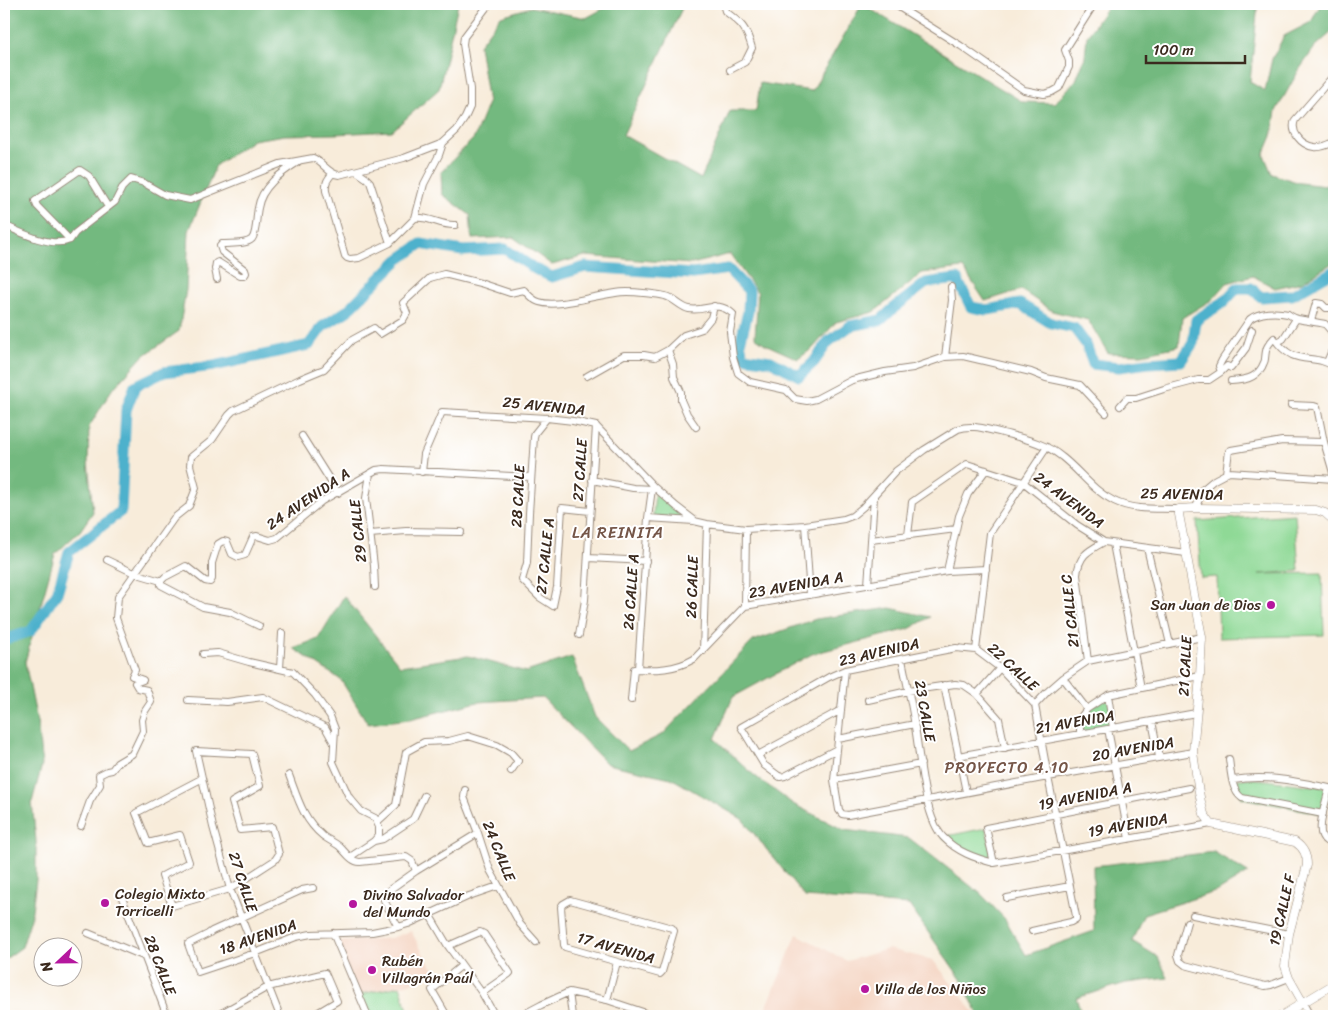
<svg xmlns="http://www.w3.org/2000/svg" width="1338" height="1020" font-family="Sriracha,sans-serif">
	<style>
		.built { fill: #f4d3c0 }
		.green { fill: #8fd996; stroke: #65825a }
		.forest { fill: #73b97f; stroke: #57724e }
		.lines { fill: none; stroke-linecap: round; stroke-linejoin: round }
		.river { stroke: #4db1cc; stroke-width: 11 }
		.minor-casing { stroke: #9a8b7c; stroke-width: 8 }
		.tertiary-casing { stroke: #9a8b7c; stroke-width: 9 }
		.minor { stroke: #fff; stroke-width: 6 }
		.tertiary { stroke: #fff; stroke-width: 8 }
		.poi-dot { fill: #b5179e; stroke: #fff; stroke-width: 2 }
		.labels { text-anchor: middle; stroke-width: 4; stroke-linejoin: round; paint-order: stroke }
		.street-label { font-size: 15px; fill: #3b2a1e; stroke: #fff }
		.poi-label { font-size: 15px; fill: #3b2a1e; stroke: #fff; text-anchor: start }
		.neighbourhood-label { font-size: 16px; letter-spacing: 1px; fill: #745547; stroke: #fff }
	</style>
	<rect width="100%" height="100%" fill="#fff"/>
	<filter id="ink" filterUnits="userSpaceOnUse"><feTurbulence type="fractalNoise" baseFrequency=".02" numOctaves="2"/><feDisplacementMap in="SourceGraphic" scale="10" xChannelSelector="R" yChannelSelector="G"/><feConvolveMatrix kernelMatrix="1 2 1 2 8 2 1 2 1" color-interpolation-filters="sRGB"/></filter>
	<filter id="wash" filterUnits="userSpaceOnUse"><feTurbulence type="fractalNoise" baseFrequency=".0096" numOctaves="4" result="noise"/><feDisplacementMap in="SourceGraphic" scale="20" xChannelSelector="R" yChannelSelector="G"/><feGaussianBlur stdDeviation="1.12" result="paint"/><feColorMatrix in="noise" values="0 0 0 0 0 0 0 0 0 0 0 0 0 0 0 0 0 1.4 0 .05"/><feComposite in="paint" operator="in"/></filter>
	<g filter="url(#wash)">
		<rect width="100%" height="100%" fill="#f8ecda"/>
		<path class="built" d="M411,931L428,962L436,971L417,981L400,986L357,995L337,942L391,938Z
			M797,934L847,961L888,949L933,960L977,1016H763Z"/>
		<path class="green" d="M655,493L683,518L653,516Z
			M1295,514L1299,571L1259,574L1322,573L1324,635L1219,638L1217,577L1201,578L1197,521Z
			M1108,695L1113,728L1080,734V718Z
			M1249,778L1329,788L1323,814L1242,798L1233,780Z
			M986,828L994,863L973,857L942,837Z
			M400,986L410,1016H365L357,995Z"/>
		<path class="forest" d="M4,4H458L439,89L392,131L335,134L285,135L253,140L216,165L189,231L186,290L179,331L142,357L111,391L89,427L88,462L93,512L80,531L55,554L25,662L37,721L42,765L32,802L36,841V880L31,918L22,947L4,960Z
			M612,4H684L623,135L701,179L730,111H756L760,83L812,91L862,4L1023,102L1055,103L1076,80L1085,57L1087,36L1109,4H1258L1250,82L1265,91L1272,59L1284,36L1311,22L1321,4H1334V30L1315,47L1299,70L1276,111L1272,136L1264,155L1272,174L1300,183L1326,186L1334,171V262L1302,282L1275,288L1253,276L1227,283L1213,299L1182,318L1179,346L1142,354L1108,353L1088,320L1052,311L1021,290L985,301L963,268L922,273L874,312L836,322L813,348L798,359L765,344L755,337L758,293L730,254L692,264L585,256L552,265L513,237L472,239L470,215L442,194L441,172L474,138L488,103L479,45L501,16L531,7L586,18Z
			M344,596L400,666L468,656L526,672L572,657L595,717L629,751L663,734L753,641L816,619L890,608L930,617L909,629L812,654L733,697L715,739L755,776L793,804L844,830L909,838L981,894L1005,919L1026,955L1094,931L1093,866L1214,852L1248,873L1218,891L1144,914L1132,941L1158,957L1168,978L1126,983L1076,998L1083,1016H979L961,979L909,905L805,897L742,819L671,778L607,764L543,698L478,702L410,719L368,724L341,680L293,648L318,639Z"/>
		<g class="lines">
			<path class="river" d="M4,640L31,631L57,593L69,552L121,511L126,410L135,386L164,372L214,366L309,345L322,327L347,311L398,260L421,244L463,251L505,249L535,269L552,277L585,267L693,274L728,269L749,291L748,312L740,343L743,357L771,361L799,376L814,362L828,342L850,326L881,320L894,308L926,283L957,279L971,307L987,310L1020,304L1051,323L1074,328L1086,344L1093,364L1119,367L1148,363L1181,361L1193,343L1196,320L1224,302L1237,288H1251L1261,297L1292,295L1334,271"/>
		</g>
	</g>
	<g filter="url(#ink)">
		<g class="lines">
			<g class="minor-casing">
				<path id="minor" d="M723,4L725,11C742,24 746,27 752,48L745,62L730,70
					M894,4L961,46L1024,90L1044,94L1052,92L1059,88L1069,67V61L1065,50L1094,4
					M1334,75L1295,120C1290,132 1301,145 1314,147C1321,148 1328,145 1334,142
					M356,171L366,178L370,182L390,243
					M332,174C327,180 325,183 326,191L345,256L347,258L350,259L359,258L390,243L415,218L424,184L439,155L443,143
					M415,218C429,216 441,226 455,225
					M4,225C21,233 52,248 70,240
					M70,240L75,233L115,202L122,188L131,179L144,183L165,195L190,200L280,164L313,158C323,162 328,174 339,175L404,158L443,143L457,130L465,118L470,107V89L463,44L464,37L489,4
					M70,240L37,206L35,201L80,170L89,176L108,207
					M217,279L215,269L216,263L218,262L240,276H244L246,273L245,270L222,252L220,246L222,244C230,243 246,245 252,239C257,233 256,216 258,208C261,187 282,172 298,162
					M1311,321L1316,303L1322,304L1326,308H1334
					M1277,342L1283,339L1296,319
					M668,350L673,364L674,377L681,392V400L687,414L696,427
					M945,357L952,300L951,287
					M1327,362L1333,348L1334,334
					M1221,372L1227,366L1231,368L1246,348L1252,330
					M587,376L624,355H644L655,357L668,350L684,335L702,329L711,318L714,306
					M1231,381C1244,380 1255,379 1262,367C1263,364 1265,362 1265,359C1266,348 1266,347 1274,338C1278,344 1284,351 1292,355C1305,361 1322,357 1334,367
					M1291,405L1314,406L1317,407L1324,442L1334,476
					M1120,406L1127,398H1136L1164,389L1198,380H1209L1221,372L1219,366L1222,360L1250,319C1259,312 1276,311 1288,314C1291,316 1294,318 1298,319C1307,321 1316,322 1325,324L1331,331L1334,334
					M547,418L535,433L534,437L529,513L527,563L522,580L539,597L553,606L557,587L562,508L590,511
					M302,436L338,493
					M422,472L424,454L442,412L547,418L573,421L596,426L654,487L677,507L694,520
					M1226,473L1229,451L1231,450L1282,441L1324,442
					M370,474L366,498L374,566L375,587
					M592,480L633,488L652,489
					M1196,508L1202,490L1214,480L1229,472L1334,479
					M648,518L694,521L707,524L746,529L805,525L844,519L852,516L863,507L896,471L924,450L958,429C972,424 985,429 999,432C1021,438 1044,442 1062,457C1080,471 1093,491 1114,501C1134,511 1157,508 1178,509
					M805,525L810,595
					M370,534L406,531L461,532
					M908,535L912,502L967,464L1023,482L1077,525L1104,542L1186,553
					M871,540L956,529
					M1113,544L1141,688
					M1147,548L1170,644
					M588,558L646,561
					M107,560L134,573L161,581V585L203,607L230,612L259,626
					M947,571L959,516L968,494L986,470
					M161,581L165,577L186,566L205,581L210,582L212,579V563L218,544L223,541L227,542L232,554L238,557L245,555L253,537L257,536L270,540L277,538L322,501L376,470L384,469L531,477
					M868,585L874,497
					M745,606L746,529
					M579,635L585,600L596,426
					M976,650L1000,668L1035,705L1048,777L1076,916V919L1071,922L1032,931
					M976,650L990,533L1047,447
					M703,651L707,524
					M203,654L218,653L249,662L293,672L315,695L330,716L335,729L333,762L349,797L361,811L375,818L379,827V835L374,841
					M902,659C906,681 912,704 915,727C920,756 924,817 943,837C957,852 975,858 994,863L1211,824
					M1088,661L1077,575C1079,555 1088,551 1104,542
					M280,669L282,633
					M638,669L648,518L652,489L654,487
					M845,670L834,780L839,810L842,814L848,815L1048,777L1193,752
					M1063,678L1087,709
					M944,685L966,792
					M977,694L1000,668
					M1108,695L1113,728
					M188,700L227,702L263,697L325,727L334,743
					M631,700L634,669C655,670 675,670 694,659L745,606L947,571L986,569
					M868,700L908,691L955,684L964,685L977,694L999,719L1005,748
					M1035,705L1047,692L1063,678L1088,661L1202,637
					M1152,721L1159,757
					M1108,729L1129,839
					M1080,734V718L1087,709L1108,695L1200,676
					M838,739L915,724
					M837,749L785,776L780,777L764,765L741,727L829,677L845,670L956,648L976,650
					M758,755L841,710
					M958,756L1196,713
					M1229,759C1231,772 1231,790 1242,798L1323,814
					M289,775C298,799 303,819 323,836C328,840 334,842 339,846C346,852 351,862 360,862L406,857L412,861L416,871
					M201,779L136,813L148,843L180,835L189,862L162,876L172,906L230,889L275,860L279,854L272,827L240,830L232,802L260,786L252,754L196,751L213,827L230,889L280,1016
					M834,780L921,764
					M1233,780C1269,774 1299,782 1334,789
					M1329,788C1327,799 1317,826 1322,836C1324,841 1329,843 1334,845
					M465,790L464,797L478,833L490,870L520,924L536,942
					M377,822L396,805L406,752L424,742L449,741L468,736L497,745L511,753L518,761L511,771
					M81,826L90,801L100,785L99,775L107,771L112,770L117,763L132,754L143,731L142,720L145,711L151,702L147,690L138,688L135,683L143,680L132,676L135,670L116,618L118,597L174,518L189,506L196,488L190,465L191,457L212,440L229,415L233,411L300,379L324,369L352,340L374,328L380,334L403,320L407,313L403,303L430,278L444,274L480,283L510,293L524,290C528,295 533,300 539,302C560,309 602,292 627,292C635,292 658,294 665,296C674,298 680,307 689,309C707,312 716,299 733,314L730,332L733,357L738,373L750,382L786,390L795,399L807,401L816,399L852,380L885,372L913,368L945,357L963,356L1031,372L1046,378L1080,385L1106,413
					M350,857L374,841L383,839L413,819L424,796
					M994,863L986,828L1189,788
					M313,888L302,890L212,931L208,934L188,944L198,972L255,953L296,937L311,934L372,932L398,927L408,924L469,896L498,886
					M121,895L167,1016
					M1007,898L1070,886
					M570,900L672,928L674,931L662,972L660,974L565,947L564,945L561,907L563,904Z
					M429,914L448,946L482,993L495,1016
					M1193,915L1289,934
					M1187,922L1178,955L1180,961L1185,965L1265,986L1271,985L1289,978
					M398,927L384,900L385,893L416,871L478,833
					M88,933L143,956
					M333,933L368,1016
					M448,946L480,932L484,934L510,973L509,974L482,993
					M569,992L572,1016
					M607,1000L617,962
					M1303,1003L1310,1016
					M1100,1015L1106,1016
					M216,1016L268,987L325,973L337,1001L312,1016
					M447,1016L432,990L461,966
					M520,1016L541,1005L569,992L607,1000L643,1012L644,1016"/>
			</g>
			<g class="tertiary-casing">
				<path id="tertiary" d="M1303,1003L1289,978L1285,966L1289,934L1307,865C1307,855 1304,848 1295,842L1211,824L1204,814L1201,802L1198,787L1193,752L1200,676L1202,637L1178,509L1196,508L1316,510L1325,513L1334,521
					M1281,1016L1334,984"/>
			</g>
			<use href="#minor" class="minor"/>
			<use href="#tertiary" class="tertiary"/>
		</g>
	</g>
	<g class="poi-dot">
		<circle cx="1271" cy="605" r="5"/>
		<circle cx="105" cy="903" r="5"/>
		<circle cx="353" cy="904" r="5"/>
		<circle cx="372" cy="970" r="5"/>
		<circle cx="865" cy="989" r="5"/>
	</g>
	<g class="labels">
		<g class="street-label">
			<text transform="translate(544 406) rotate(6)" y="5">25 AVENIDA</text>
			<text transform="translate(580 470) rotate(-86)" y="5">27 CALLE</text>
			<text transform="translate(1182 494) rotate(1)" y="5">25 AVENIDA</text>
			<text transform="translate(518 496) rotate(-87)" y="5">28 CALLE</text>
			<text transform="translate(308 499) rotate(-34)" y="5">24 AVENIDA A</text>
			<text transform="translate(1069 500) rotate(37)" y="5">24 AVENIDA</text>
			<text transform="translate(358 531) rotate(-96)" y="5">29 CALLE</text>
			<text transform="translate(545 556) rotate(-84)" y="5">27 CALLE A</text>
			<text transform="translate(796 585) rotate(-10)" y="5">23 AVENIDA A</text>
			<text transform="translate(692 587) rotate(-88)" y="5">26 CALLE</text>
			<text transform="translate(631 592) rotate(-86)" y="5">26 CALLE A</text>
			<text transform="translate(1070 611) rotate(-96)" y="5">21 CALLE C</text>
			<text transform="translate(879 652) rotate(-13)" y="5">23 AVENIDA</text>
			<text transform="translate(1185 666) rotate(-87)" y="5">21 CALLE</text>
			<text transform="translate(1013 667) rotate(43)" y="5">22 CALLE</text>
			<text transform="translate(925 711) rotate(80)" y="5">23 CALLE</text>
			<text transform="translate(1075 722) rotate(-10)" y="5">21 AVENIDA</text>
			<text transform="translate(1133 749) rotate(-10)" y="5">20 AVENIDA</text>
			<text transform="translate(1085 796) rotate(-11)" y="5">19 AVENIDA A</text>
			<text transform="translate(1128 825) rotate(-10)" y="5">19 AVENIDA</text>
			<text transform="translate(499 851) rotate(68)" y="5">24 CALLE</text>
			<text transform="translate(243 882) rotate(72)" y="5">27 CALLE</text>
			<text transform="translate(1282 910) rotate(-77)" y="5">19 CALLE F</text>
			<text transform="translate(258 937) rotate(-19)" y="5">18 AVENIDA</text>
			<text transform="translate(616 948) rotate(16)" y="5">17 AVENIDA</text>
			<text transform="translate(160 965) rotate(69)" y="5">28 CALLE</text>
		</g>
		<g class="poi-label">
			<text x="1261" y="610" text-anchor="end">San Juan de Dios</text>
			<text x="115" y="899">Colegio Mixto<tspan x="115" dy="17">Torricelli</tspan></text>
			<text x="363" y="900">Divino Salvador<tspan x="363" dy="17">del Mundo</tspan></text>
			<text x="382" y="966">Rubén<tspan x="382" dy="17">Villagrán Paúl</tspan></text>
			<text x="875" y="994">Villa de los Niños</text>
		</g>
		<g class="neighbourhood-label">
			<text x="618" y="538">LA REINITA</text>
			<text x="1007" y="773">PROYECTO 4.10</text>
		</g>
	</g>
	<rect width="1338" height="1020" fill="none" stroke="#fff" stroke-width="20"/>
	<g transform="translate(58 962) rotate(248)"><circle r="24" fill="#ffffff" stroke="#b1aaa5"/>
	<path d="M0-4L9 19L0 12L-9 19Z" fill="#b5179e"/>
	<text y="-8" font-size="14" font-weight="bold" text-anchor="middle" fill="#3b2a1e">N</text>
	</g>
	<path d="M1146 55v8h99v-8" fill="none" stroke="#3b2a1e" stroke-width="2.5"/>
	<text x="1153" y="55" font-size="15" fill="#3b2a1e" stroke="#ffffff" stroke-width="4" paint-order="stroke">100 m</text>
</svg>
